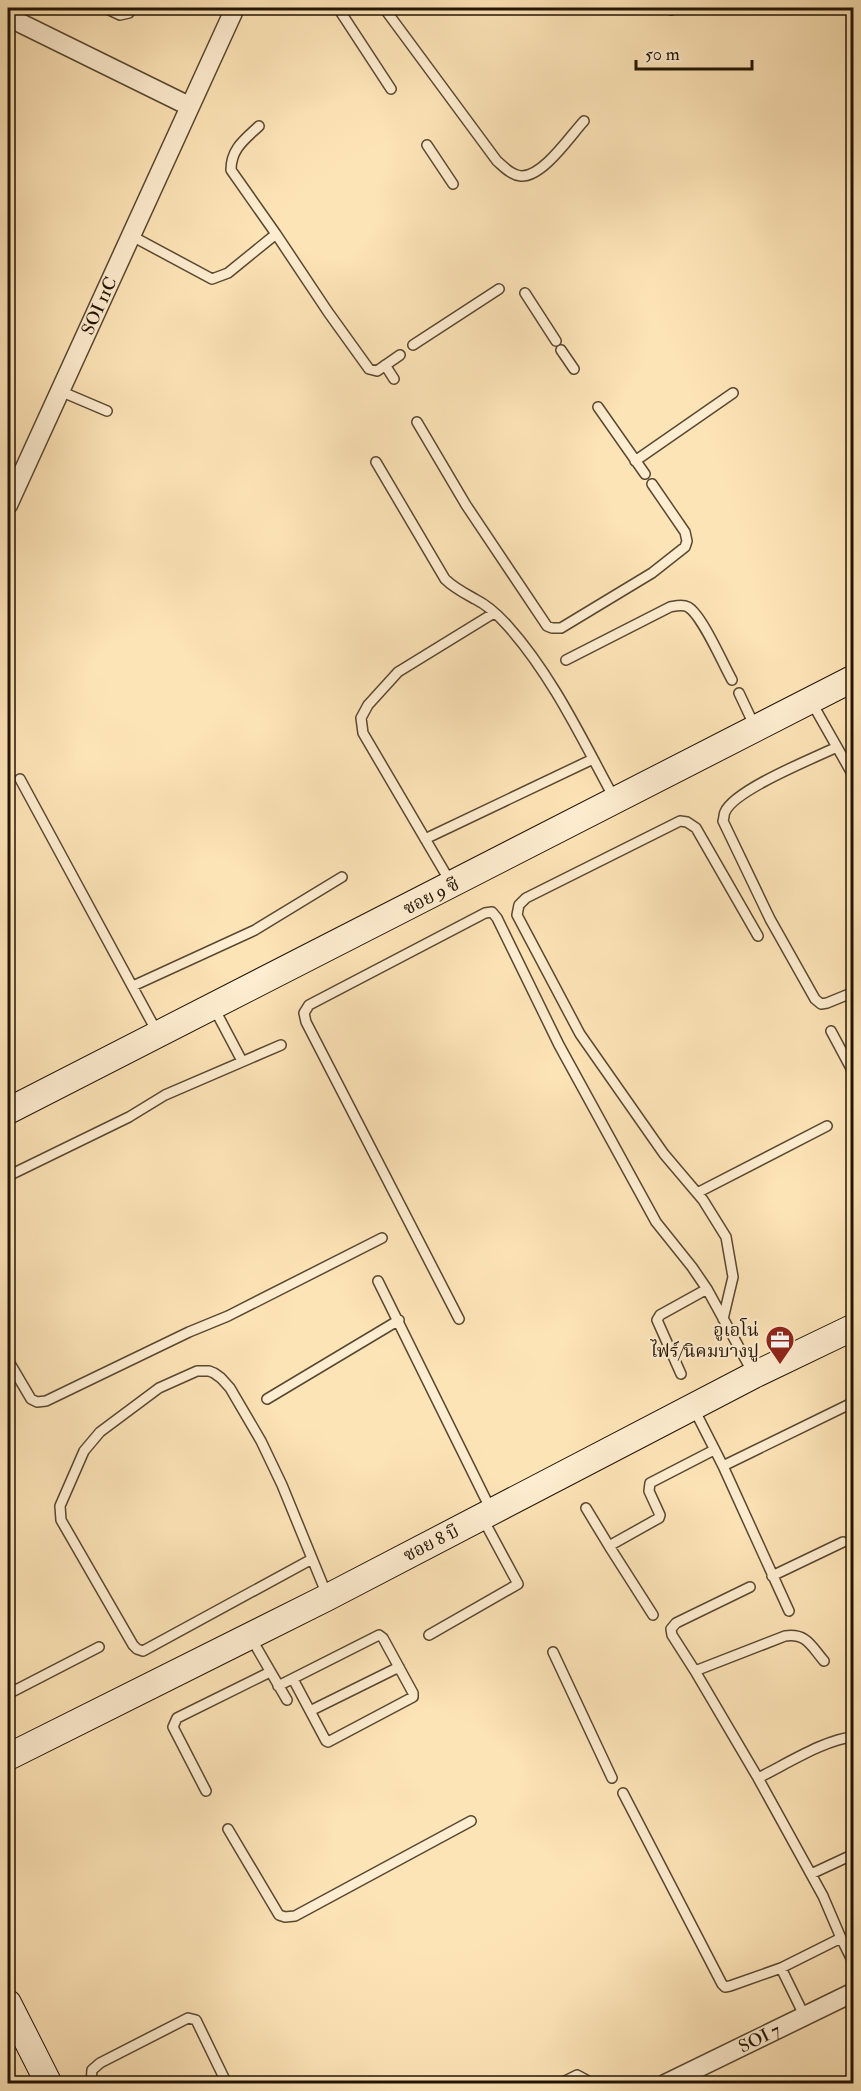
<svg xmlns="http://www.w3.org/2000/svg" width="861" height="2091" font-family="'IM FELL Double Pica','Noto Serif Thai',serif">
	<style>
		.lines { fill: none; stroke-linecap: round; stroke-linejoin: round }
		.lane-casing { stroke: #594831; stroke-width: 12 }
		.street-casing { stroke: #594831; stroke-width: 21 }
		.secondary-casing { stroke: #221404; stroke-width: 28 }
		.lane { stroke: #feedd0; stroke-width: 9 }
		.street { stroke: #feedd0; stroke-width: 18 }
		.secondary { stroke: #feedd0; stroke-width: 26 }
		.labels { text-anchor: middle; stroke-width: 4.5; stroke-linejoin: round; paint-order: stroke }
		.street-label { font-size: 18px; fill: #221404; stroke: #feedd0 }
		.poi-label { font-size: 18px; fill: #221404; stroke: #feedd0; text-anchor: end }
	</style>
	<rect width="100%" height="100%" fill="#fde4b7"/>
	<filter id="stains"><feTurbulence type="fractalNoise" baseFrequency=".00333" numOctaves="4"/><feColorMatrix values="0 0 0 0 .2 0 0 0 0 .09 0 0 0 0 .02 0 0 0 .5 -.17"/></filter>
	<radialGradient id="worn" r=".72"><stop offset=".6" stop-color="#630" stop-opacity="0"/><stop offset="1" stop-color="#630" stop-opacity=".3"/></radialGradient>
	<g class="lines">
		<g class="lane-casing">
			<path id="lane" d="M105,8L120,15L129,13L132,8
				M338,8L391,89
				M384,8L497,161C504,167 511,175 521,176C543,177 570,136 584,121
				M668,8L671,10
				M427,145L453,184
				M276,234L328,312L369,369L377,371L400,355
				M130,235L212,279L228,273L276,234L231,170C231,149 244,140 259,126
				M525,293L556,341
				M413,345L499,289
				M561,350L574,369
				M385,365L394,379
				M60,391L107,411
				M598,407L645,474
				M417,422L466,505L547,626L552,628H561L652,573L685,547L687,541L685,532L652,484
				M635,461L733,393
				M376,462L445,579C454,588 464,593 475,599C487,605 498,615 507,625C552,675 582,739 614,798
				M566,660L670,607C676,606 682,604 688,607C702,615 723,664 732,680
				M739,693L755,727
				M812,703L854,777
				M837,747C814,758 734,790 725,812C724,813 724,819 723,821L770,919L815,999L821,1004L827,1003L854,992
				M20,779L157,1032
				M425,839L593,759
				M451,883L363,733L361,718L368,705L398,672L494,613
				M133,986L255,930L342,877
				M214,1008L242,1061
				M831,1031L854,1074
				M8,1176L129,1117L165,1095L281,1045
				M697,1193L827,1126
				M378,1281L491,1510
				M459,1319L306,1022L304,1013L309,1005L485,913L492,912L497,918L559,1045L656,1222L692,1267L707,1289L753,1373
				M723,1319L733,1277L726,1237L703,1200L664,1154L580,1034L517,915L519,905L526,898L680,821L687,822L696,828L758,936
				M8,1360L31,1399L37,1402L46,1401L189,1332L228,1316L382,1238
				M681,1374L657,1320L660,1315L707,1289
				M267,1399L399,1320
				M694,1409L723,1466
				M586,1508L609,1546L659,1518L660,1515L649,1491L650,1483L714,1450
				M609,1546L653,1615
				M312,1559L143,1651L137,1649L133,1645L61,1520L60,1506L84,1451L100,1432L159,1388L197,1371H209L214,1373L221,1378L230,1388L261,1441L282,1485L327,1595
				M772,1576L843,1542
				M750,1587L676,1623L671,1629L672,1635L695,1671L785,1636C807,1633 811,1646 824,1661
				M789,1611L723,1466L854,1402
				M429,1635L518,1584L483,1519
				M251,1638L287,1700
				M553,1652L612,1778
				M695,1671L758,1778
				M278,1686L379,1635L383,1638L413,1693V1697L328,1742L326,1741L293,1679
				M8,1694L99,1647
				M310,1711L399,1667
				M206,1791L173,1727L177,1718L270,1672
				M623,1793L722,1984L725,1987L730,1986L781,1968
				M228,1829L279,1915L285,1917L295,1916L471,1821
				M811,1874L854,1854
				M841,1938L854,1964
				M805,2017L781,1968L841,1938L823,1896L758,1778C783,1766 827,1738 854,1737
				M91,2084L92,2070L100,2063L188,2018L196,2020L227,2084
				M559,2084L577,2075L588,2081V2084"/>
		</g>
		<g class="street-casing">
			<g id="street">
				<path d="M8,17L189,106"/>
				<path id="s1" d="M8,505L235,8"/>
				<path id="s2" d="M665,2084L854,1992"/>
			</g>
		</g>
		<g class="secondary-casing">
			<path id="secondary" d="M8,1111L854,678
				M8,1757L328,1597L754,1375L854,1327
				M8,2003L49,2084"/>
		</g>
		<use href="#lane" class="lane"/>
		<use href="#street" class="street"/>
		<use href="#secondary" class="secondary"/>
	</g>
	<defs>
		<g id="office-pin" transform="scale(1.5)"><path d="M0 17L-7.5 6A9.5 9.5 0 1 1 7.5 6Z" fill="#8f2418" stroke="#feedd0"/><path d="M-6-3h4V-5.5h4V-3h4V5H-6ZM-1-4.5V-3h2v-1.5ZM-6 0V1H6V0Z" fill="#fff"/></g>
	</defs>
	<g fill-rule="evenodd">
		<use href="#office-pin" x="780" y="1340"/>
	</g>
	<g class="labels">
		<g class="street-label">
			<text dy="6" stroke="none"><textPath href="#s1" startOffset="219">SOI 11C</textPath></text>
			<text transform="translate(431 896) rotate(-27)" y="6">ซอย 9 ซี</text>
			<text transform="translate(431 1543) rotate(-27)" y="6">ซอย 8 บี</text>
			<text dy="6" stroke="none"><textPath href="#s2" startOffset="105">SOI 7</textPath></text>
		</g>
		<g class="poi-label">
			<text x="759" y="1336">อูเอโน่<tspan x="759" dy="21">ไฟร์/นิคมบางปู</tspan></text>
		</g>
	</g>
	<rect width="861" height="2091" fill="none" stroke="#fde4b7" stroke-width="30"/>
	<rect x="9" y="9" width="843" height="2073" fill="none" stroke="#221404" stroke-width="3"/>
	<rect x="15" y="15" width="831" height="2061" fill="none" stroke="#221404" stroke-width="1.5"/>
	<path d="M636 60v9h116v-9" fill="none" stroke="#221404" stroke-width="3"/>
	<text x="645" y="60" font-size="18" fill="#221404" stroke="#feedd0" stroke-width="4.5" paint-order="stroke">50 m</text>
	<rect width="100%" height="100%" filter="url(#stains)"/>
	<rect width="100%" height="100%" fill="url(#worn)"/>
</svg>
